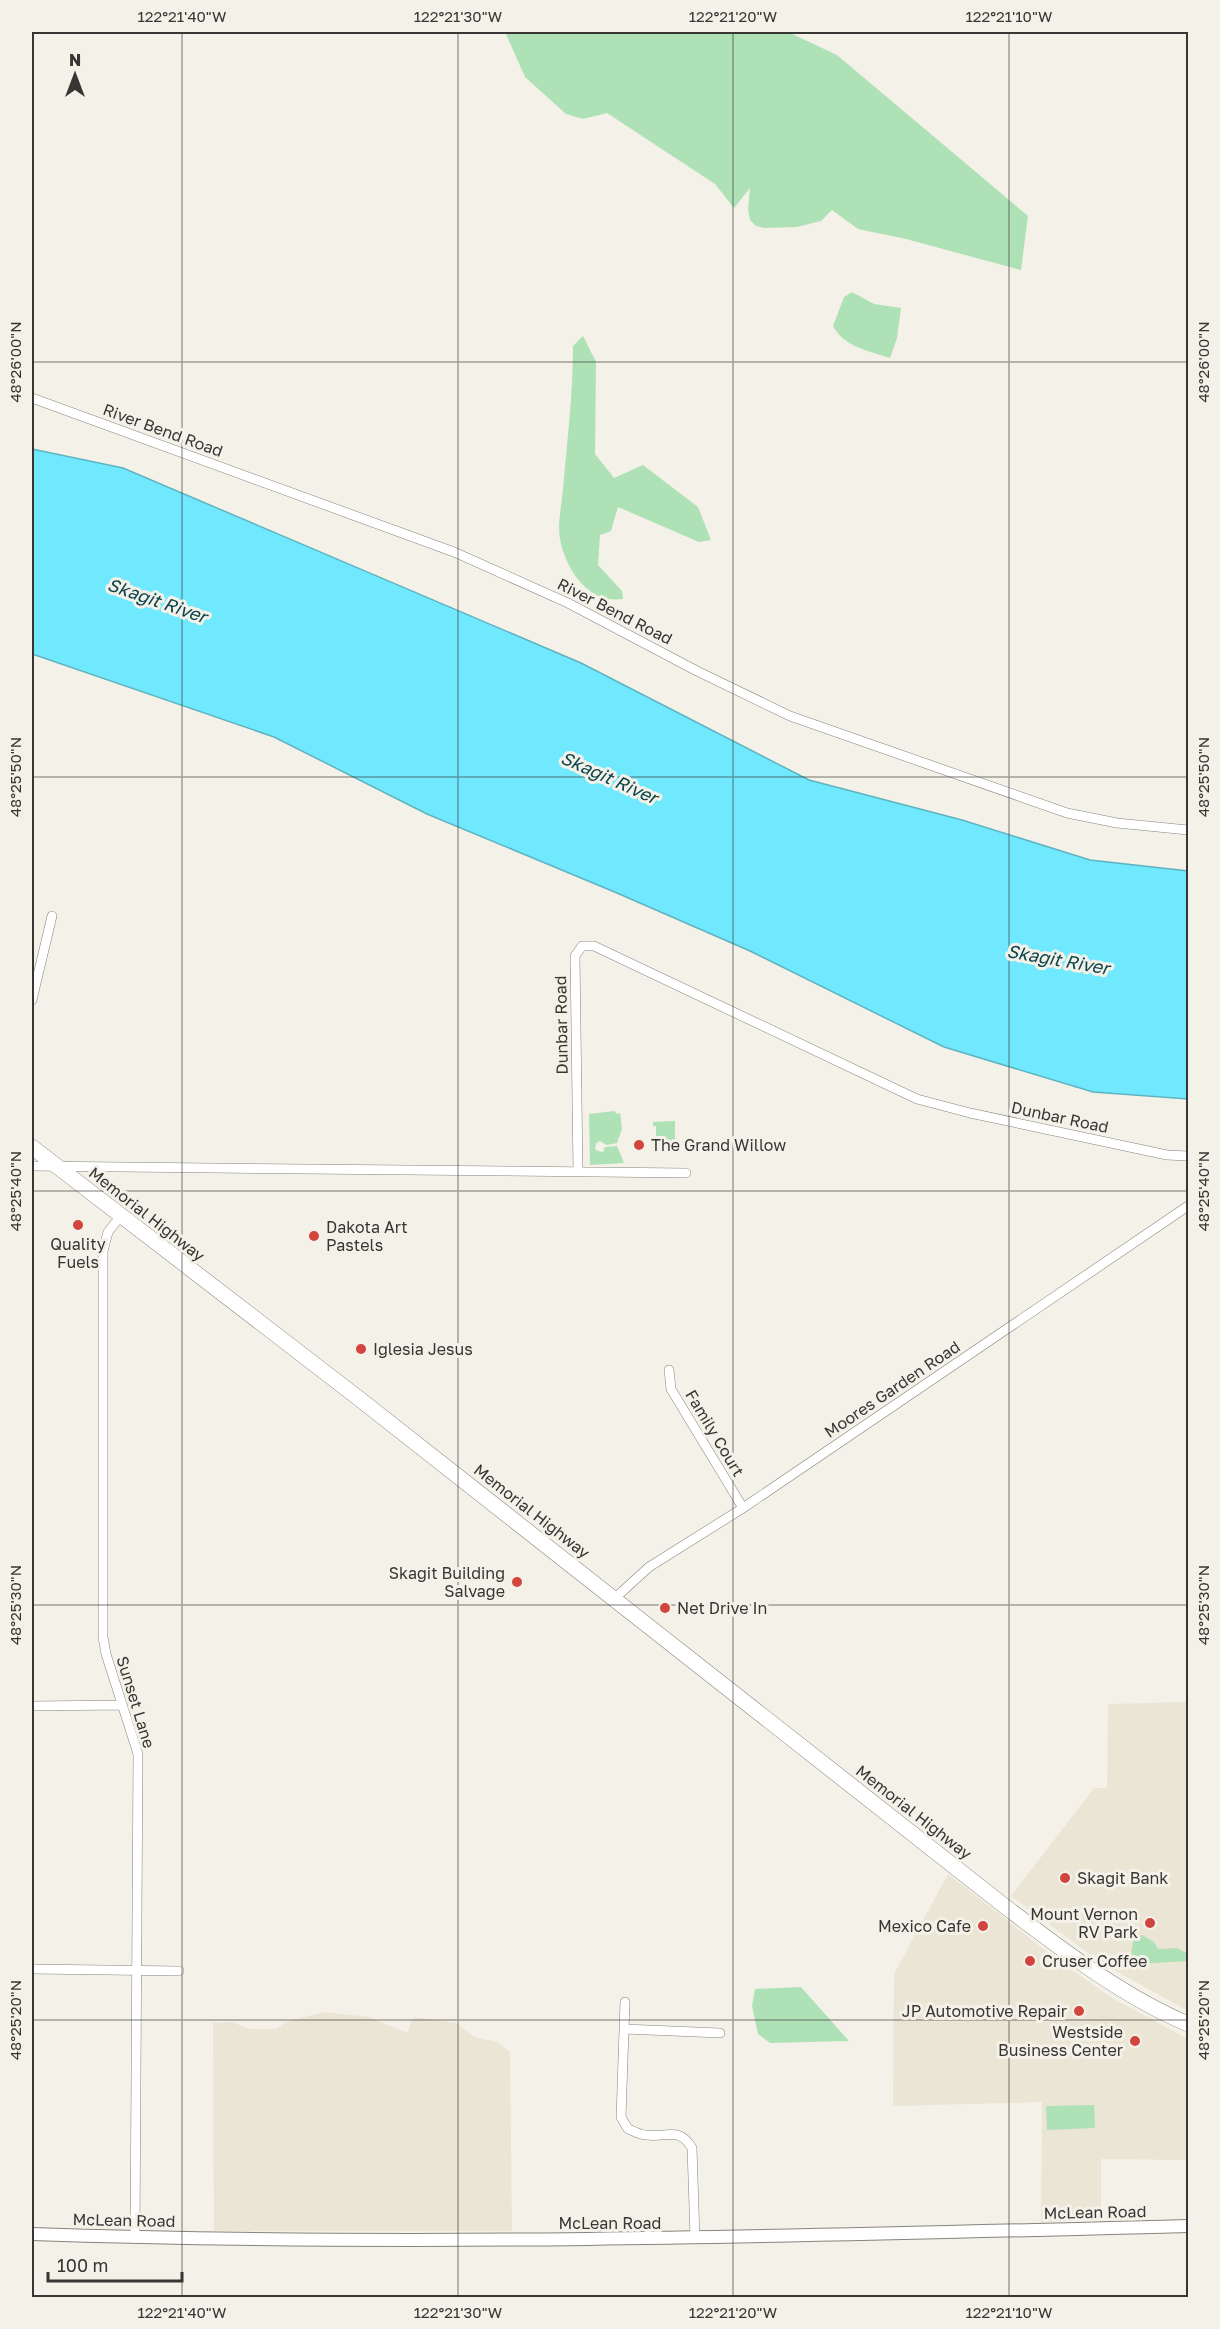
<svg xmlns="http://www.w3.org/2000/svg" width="1220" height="2329" font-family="'Golos Text',sans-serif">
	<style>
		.built { fill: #ebe5d6 }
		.green { fill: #afe1b7 }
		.water { fill: #70e9fe; stroke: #5fb3c1; stroke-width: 1.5 }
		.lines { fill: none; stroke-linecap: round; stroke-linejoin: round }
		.minor-casing { stroke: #87847c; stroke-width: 10 }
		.tertiary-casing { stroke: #87847c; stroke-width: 14 }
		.primary-casing { stroke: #87847c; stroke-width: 16 }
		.minor { stroke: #fff; stroke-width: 9 }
		.tertiary { stroke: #fff; stroke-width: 12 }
		.primary { stroke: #fff; stroke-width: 15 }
		.ticks { fill: none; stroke: #373633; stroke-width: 1.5; stroke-opacity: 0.45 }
		.poi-dot { fill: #d2443e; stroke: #f4f1e8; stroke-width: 2 }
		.labels { text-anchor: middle; stroke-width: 6; stroke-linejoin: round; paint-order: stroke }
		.street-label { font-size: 16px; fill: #373633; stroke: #f4f1e8 }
		.poi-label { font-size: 16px; fill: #373633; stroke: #f4f1e8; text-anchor: start }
		.water-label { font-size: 18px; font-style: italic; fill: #0d454e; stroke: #f4f1e8 }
		.neatline { fill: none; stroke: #373633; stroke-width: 2 }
		.ticks-label { font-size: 15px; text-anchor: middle; fill: #373633 }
	</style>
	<rect width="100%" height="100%" fill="#f4f1e8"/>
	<path class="built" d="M1188,1702V2011L1103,1964L1011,1896L1094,1788H1107L1108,1704Z
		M948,1874L1056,1959L1114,1999L1188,2039V2160L1101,2159V2218L1041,2223L1042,2102L893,2106L894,1974Z
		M324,2012L369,2017L407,2033L414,2017L456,2023L474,2037L497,2042L510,2052L512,2231H214L213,2023L231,2022L250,2029H276L286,2022Z"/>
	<path class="green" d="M505,32H788L837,55L1028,216L1021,270L906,239L858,229L832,210L821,221L797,227L765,228L756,226L750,220L748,209L750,188L734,208L715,184L607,113L583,119L566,114L525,77Z
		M852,292L874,304L901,308L897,338L890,358C869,351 844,347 833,326L844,297Z
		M583,336L596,362L595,454L614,478L643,465L698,507L711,540L699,542L618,507L611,531L600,535L598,565L622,591L623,599C588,604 566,570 560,539C557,524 562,504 563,489C567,442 573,394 573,346Z
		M615,1111L616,1114L620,1113L622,1129L617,1143L607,1145L600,1141L596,1143L595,1149L598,1151L603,1152L605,1147L617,1146L624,1163L590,1165L589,1114Z
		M675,1121V1141H656V1126H653V1122Z
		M1142,1935L1154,1942L1158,1949L1177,1948L1188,1954V1961L1137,1964L1131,1953L1134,1938Z
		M801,1987L849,2041L770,2043L758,2034L752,2006L755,1989Z
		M1094,2105L1095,2128L1047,2130L1046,2106Z"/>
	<path class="water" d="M32,449L123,468L581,663L809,780L962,820L1090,860L1188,871V1099L1093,1092L944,1047L750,951L617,893L427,814L274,737L32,654Z"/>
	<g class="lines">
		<g class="minor-casing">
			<path id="minor" d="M32,398L454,552L568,603L697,671L790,716L1067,813L1117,823L1188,830
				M32,1000L52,916
				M32,1166L686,1173
				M578,1171L575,956L582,946H594L917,1099L970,1113L1167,1155L1188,1156
				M120,1217L108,1232L103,1251V1637L106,1654L138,1754L135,2238
				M669,1370L671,1389L743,1508
				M614,1599L649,1567L743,1508L1188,1206
				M32,1706L121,1705
				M32,1969L179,1971
				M625,2002L621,2117L628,2129C634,2131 640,2135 646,2135C667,2138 679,2126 692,2148L695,2238
				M624,2029L720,2033"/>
		</g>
		<g class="tertiary-casing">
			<path id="tertiary" d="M32,2234C417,2247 803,2236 1188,2226"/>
		</g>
		<g class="primary-casing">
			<path id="primary" d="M32,1147L357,1397L1007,1908C1064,1951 1122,1996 1188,2024"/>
		</g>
		<use href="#minor" class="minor"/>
		<use href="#tertiary" class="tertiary"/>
		<use href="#primary" class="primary"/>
	</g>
	<path class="ticks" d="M182,32V2298M458,32V2298M733,32V2298M1009,32V2298M32,362H1188M32,777H1188M32,1191H1188M32,1605H1188M32,2020H1188"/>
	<g class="poi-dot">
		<circle cx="639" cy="1145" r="6"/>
		<circle cx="78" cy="1225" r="6"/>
		<circle cx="314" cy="1236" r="6"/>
		<circle cx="361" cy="1349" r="6"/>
		<circle cx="517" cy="1582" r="6"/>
		<circle cx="665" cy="1608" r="6"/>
		<circle cx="1065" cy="1878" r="6"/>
		<circle cx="1150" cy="1923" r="6"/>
		<circle cx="983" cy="1926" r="6"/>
		<circle cx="1030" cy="1961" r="6"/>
		<circle cx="1079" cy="2011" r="6"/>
		<circle cx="1135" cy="2041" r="6"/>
	</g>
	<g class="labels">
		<g class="street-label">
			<text transform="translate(163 430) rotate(20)" y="6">River Bend Road</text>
			<text transform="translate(615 611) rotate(27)" y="6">River Bend Road</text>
			<text transform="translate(561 1025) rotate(-91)" y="6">Dunbar Road</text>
			<text transform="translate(1060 1117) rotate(12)" y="6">Dunbar Road</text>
			<text transform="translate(147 1214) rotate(38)" y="6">Memorial Highway</text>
			<text transform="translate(892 1389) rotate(-34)" y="6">Moores Garden Road</text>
			<text transform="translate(715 1433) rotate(59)" y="6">Family Court</text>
			<text transform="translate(532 1511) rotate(38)" y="6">Memorial Highway</text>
			<text transform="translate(136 1702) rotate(73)" y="6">Sunset Lane</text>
			<text transform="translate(914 1812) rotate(38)" y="6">Memorial Highway</text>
			<text transform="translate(1095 2212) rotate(-1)" y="6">McLean Road</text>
			<text transform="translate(124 2220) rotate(1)" y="6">McLean Road</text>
			<text x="610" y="2229">McLean Road</text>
		</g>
		<g class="poi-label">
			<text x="651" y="1151">The Grand Willow</text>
			<text x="326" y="1233">Dakota Art<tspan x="326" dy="18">Pastels</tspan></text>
			<text x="78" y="1250" text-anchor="middle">Quality<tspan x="78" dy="18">Fuels</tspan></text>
			<text x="373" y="1355">Iglesia Jesus</text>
			<text x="505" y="1579" text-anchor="end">Skagit Building<tspan x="505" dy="18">Salvage</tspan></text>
			<text x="677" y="1614">Net Drive In</text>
			<text x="1077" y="1884">Skagit Bank</text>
			<text x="1138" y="1920" text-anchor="end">Mount Vernon<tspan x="1138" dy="18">RV Park</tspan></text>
			<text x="971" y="1932" text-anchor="end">Mexico Cafe</text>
			<text x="1042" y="1967">Cruser Coffee</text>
			<text x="1067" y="2017" text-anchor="end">JP Automotive Repair</text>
			<text x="1123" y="2038" text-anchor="end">Westside<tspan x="1123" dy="18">Business Center</tspan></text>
		</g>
		<g class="water-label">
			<text transform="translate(157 601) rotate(19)" y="6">Skagit River</text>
			<text transform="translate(609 778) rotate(24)" y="6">Skagit River</text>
			<text transform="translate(1058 960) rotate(10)" y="6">Skagit River</text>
		</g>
	</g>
	<rect width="1220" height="2329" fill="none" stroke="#f4f1e8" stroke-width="66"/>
	<g transform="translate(75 75)" stroke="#f4f1e8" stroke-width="4.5" paint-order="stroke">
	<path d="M0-4.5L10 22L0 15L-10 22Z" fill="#373633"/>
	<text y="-9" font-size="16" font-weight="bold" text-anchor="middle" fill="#373633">N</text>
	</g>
	<path d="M48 2272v9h134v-9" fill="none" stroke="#373633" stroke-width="3"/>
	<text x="57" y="2272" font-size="18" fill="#373633" stroke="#f4f1e8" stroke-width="4.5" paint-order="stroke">100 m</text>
	<rect x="33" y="33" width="1154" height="2263" class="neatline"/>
	<g class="ticks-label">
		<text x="182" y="22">122°21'40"W</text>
		<text x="458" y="22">122°21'30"W</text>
		<text x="733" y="22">122°21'20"W</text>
		<text x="1009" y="22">122°21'10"W</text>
		<text transform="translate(16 362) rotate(-90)" y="5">48°26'00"N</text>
		<text transform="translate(1204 362) rotate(-90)" y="5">48°26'00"N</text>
		<text transform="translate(16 777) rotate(-90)" y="5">48°25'50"N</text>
		<text transform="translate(1204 777) rotate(-90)" y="5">48°25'50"N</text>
		<text transform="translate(16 1191) rotate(-90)" y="5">48°25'40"N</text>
		<text transform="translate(1204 1191) rotate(-90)" y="5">48°25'40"N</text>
		<text transform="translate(16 1605) rotate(-90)" y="5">48°25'30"N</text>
		<text transform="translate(1204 1605) rotate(-90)" y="5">48°25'30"N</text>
		<text transform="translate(16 2020) rotate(-90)" y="5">48°25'20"N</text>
		<text transform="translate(1204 2020) rotate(-90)" y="5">48°25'20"N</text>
		<text x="182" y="2318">122°21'40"W</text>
		<text x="458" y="2318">122°21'30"W</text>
		<text x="733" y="2318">122°21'20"W</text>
		<text x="1009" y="2318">122°21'10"W</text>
	</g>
</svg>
